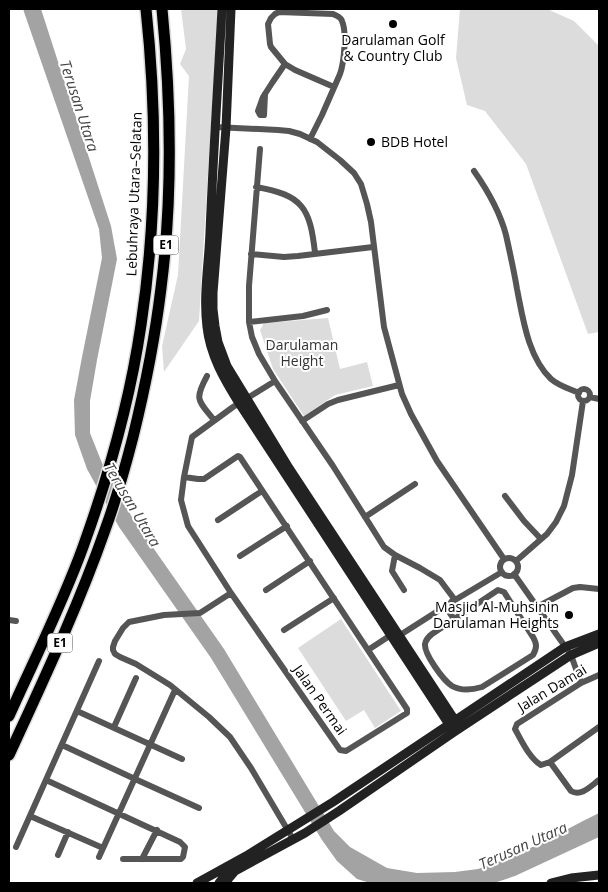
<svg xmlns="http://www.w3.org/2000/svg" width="608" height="892" font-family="'Open Sans',sans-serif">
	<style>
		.green { fill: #dcdcdc }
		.water { fill: #a3a3a3 }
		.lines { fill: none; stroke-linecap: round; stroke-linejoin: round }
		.highway-casing { stroke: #dbdbdb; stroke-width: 14 }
		.street { stroke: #555; stroke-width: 6 }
		.secondary { stroke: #222; stroke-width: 9 }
		.highway { stroke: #000; stroke-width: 11 }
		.poi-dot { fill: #000; stroke: #fff; stroke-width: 2 }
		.labels { text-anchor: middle; stroke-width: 4; stroke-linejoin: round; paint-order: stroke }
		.shield { fill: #fff; stroke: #4c4c4c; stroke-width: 1 }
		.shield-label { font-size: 12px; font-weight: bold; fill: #000 }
		.poi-label { font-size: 14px; fill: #000; stroke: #fff }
		.street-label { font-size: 14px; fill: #000; stroke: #fff }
		.park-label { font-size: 14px; fill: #333; stroke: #fff }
		.water-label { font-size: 15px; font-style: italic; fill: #444; stroke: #fff }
	</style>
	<rect width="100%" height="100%" fill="#fff"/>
	<path class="green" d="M181,9H218L199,321L164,372L162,346L178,275L189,76L180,64L186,49Z
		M460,9H547L574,21L599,46V332L588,334L526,164L485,111L467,105L456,58Z
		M328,318L340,369L367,362L373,386L335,395L304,416L273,369L260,330L264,323Z
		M341,619L401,711L375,728L364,710L346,721L298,648Z"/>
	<path class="water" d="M23,9H41L111,226L117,259L97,360L90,401V433L102,463L133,519L224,649L334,831L350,847L387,868L417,873L455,872L478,869L509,858L541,843L583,821L599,813V837L515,876L494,883H370L357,879L337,861L322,840L211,658L119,527L87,469L75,435L74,400L82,357L102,258L99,229Z"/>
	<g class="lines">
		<g class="highway-casing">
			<path id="highway" d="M9,716C34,660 62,605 83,547C109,475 130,400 141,325C157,220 157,113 146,9
				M9,755C43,681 78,607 105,530C116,500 125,468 133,437C145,388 155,338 161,288C173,195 171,101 162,9"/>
		</g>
		<path class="street" d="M265,94L264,115H260L258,111L263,97L272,83L285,64
			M215,127L278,130L289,131L300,134L317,142L340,160L354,173L361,184L367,204L371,222L384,327L402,394L411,414L437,461L504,559
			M310,139L322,115L340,74C344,63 347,32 342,21C341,17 337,16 333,14L279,12L275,14L271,18L268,24L270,44L271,47L285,64L295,70L334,87
			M260,149L249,286V322L252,337L259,354L275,381
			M474,171C488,191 500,212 506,235C510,253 514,271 517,289C523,319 528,357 551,379C559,386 570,389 579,393
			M256,187C303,195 310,208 315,253
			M251,254L284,257L298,256L373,247
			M249,322L303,316L327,310
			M207,376C194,400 198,400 214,420
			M578 395a6 6 0 1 1 12 0a6 6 0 1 1-12 0Z
			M590,397L599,399
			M302,421L328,404L338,400L399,385
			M184,477L198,479H204L235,458L238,456L240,457L407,709V713L346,751L340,750L231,593L188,526L181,500L184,477L192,437L233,407L275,381L333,466L384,547L395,555L420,568L440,580L455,600
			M505,496L524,521L541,539
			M365,517L415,484
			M218,520L262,491
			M395,555L392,571L404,590
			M240,556L287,526
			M500 567a9 9 0 1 1 18 0a9 9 0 1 1-18 0Z
			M516,561L547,534L556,522L564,506L572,475L583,401
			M514,574L571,655L581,683
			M266,590L310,561
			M498,590L504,592L533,637C537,644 537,648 533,655L482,687C472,690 461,691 452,686C443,680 424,654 425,644C426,639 428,637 432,634Z
			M231,593L200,613L164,615L129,622L123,628L115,641L113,647V650L115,654L120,657L136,664L170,685L209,717L230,737L251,768L293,839
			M452,601L461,615
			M445,606L454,619
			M537,607L573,588L580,587L599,589
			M9,620L16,621
			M284,630L334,598
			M397,637L455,600L502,572
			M368,650L394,633
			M599,675L581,683L517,724L515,729C521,740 530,759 541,765L550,762L599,727
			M77,711L182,759
			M114,727L136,678
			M62,745L135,779L199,808
			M550,762L571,791C581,797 591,786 599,780
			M46,780L180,842L185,847L183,857L181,859H123
			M30,816L103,848
			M16,847L99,661
			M58,855L68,832
			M99,857L175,690
			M142,859L157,830"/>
		<path class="secondary" d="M222,9C218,83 213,158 210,232C209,263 203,295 207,327C210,355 224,379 239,403L454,732
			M231,9L226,128L213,293V309L215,326L218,342L227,366L289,468L460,728
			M197,883L246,856L333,802L565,647L599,634
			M219,883L229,870
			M226,883L229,878L235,871L305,833L339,811L454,732L571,655L599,643
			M551,883L571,878L599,875"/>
		<use href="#highway" class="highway"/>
	</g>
	<g class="poi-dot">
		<circle cx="393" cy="24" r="5"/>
		<circle cx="371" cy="142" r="5"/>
		<circle cx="569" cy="615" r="5"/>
	</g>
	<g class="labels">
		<g class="shield">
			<rect x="153.5" y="235.5" width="25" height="19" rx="4"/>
			<rect x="47.5" y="633.5" width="25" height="19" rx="4"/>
		</g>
		<g class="shield-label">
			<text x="166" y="249">E1</text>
			<text x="60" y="647">E1</text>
		</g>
		<g class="poi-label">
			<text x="393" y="45">Darulaman Golf<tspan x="393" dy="16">&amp; Country Club</tspan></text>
			<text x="381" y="147" text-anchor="start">BDB Hotel</text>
			<text x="559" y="612" text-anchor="end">Masjid Al-Muhsinin<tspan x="559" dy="16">Darulaman Heights</tspan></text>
		</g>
		<g class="street-label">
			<text transform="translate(134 194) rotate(-88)" y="5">Lebuhraya Utara–Selatan</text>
			<text transform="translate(552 688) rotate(-31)" y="5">Jalan Damai</text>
			<text transform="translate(320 700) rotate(55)" y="5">Jalan Permai</text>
		</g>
		<g class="park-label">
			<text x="302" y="350">Darulaman<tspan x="302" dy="16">Height</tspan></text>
		</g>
		<g class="water-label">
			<text transform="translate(79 106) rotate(72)" y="5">Terusan Utara</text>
			<text transform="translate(132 505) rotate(59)" y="5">Terusan Utara</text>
			<text transform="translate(523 846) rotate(-24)" y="5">Terusan Utara</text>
		</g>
	</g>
	<rect width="608" height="892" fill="none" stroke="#000000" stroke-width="20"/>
</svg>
